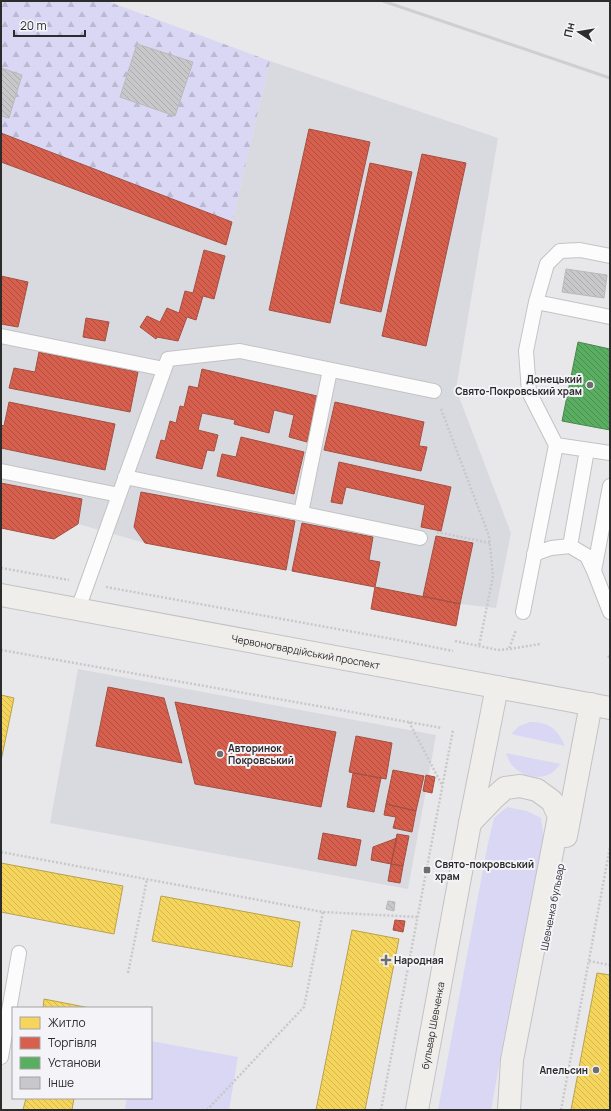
<svg xmlns="http://www.w3.org/2000/svg" width="611" height="1111" font-family="Manrope,sans-serif">
	<style>
		.built { fill: #d9d9e0 }
		.green { fill: #dad7f4 }
		.forest { fill: url(#forest-firs) }
		.homes { fill: url(#homes-back-hatch); stroke: #b9a24e }
		.shops { fill: url(#shops-back-hatch); stroke: #a35043 }
		.public { fill: url(#public-back-hatch); stroke: #4c8751 }
		.building { fill: url(#building-back-hatch); stroke: #bababc }
		.lines { fill: none; stroke-linecap: round; stroke-linejoin: round }
		.service-casing { stroke: #c3c3c5; stroke-width: 16 }
		.secondary-casing { stroke: #c3c3c5; stroke-width: 24 }
		.path { stroke: #c8c8ca; stroke-width: 2.5; stroke-dasharray: 2 2; stroke-linecap: butt }
		.service { stroke: #fcfcfc; stroke-width: 14 }
		.secondary { stroke: #f0eeeb; stroke-width: 22 }
		.rail { stroke: #cfcfd0; stroke-width: 3 }
		.poi-dot { fill: #6e6e6f; stroke: #f4f4f8; stroke-width: 1.5 }
		.labels { text-anchor: middle; stroke-width: 4; stroke-linejoin: round; paint-order: stroke }
		.poi-label { font-size: 10px; font-weight: bold; fill: #2c2c2d; stroke: #f4f4f8; text-anchor: start }
		.street-label { font-size: 10px; fill: #2c2c2d; stroke: #f4f4f8 }
	</style>
	<defs>
		<pattern id="forest-firs" width="22" height="20" patternUnits="userSpaceOnUse"><rect width="22" height="20" fill="#dad7f4"/><path d="M5 1l3.5 6h-7zM16 11l3.5 6h-7z" fill="#bbb9d2"/></pattern>
		<pattern id="homes-back-hatch" width="6" height="6" patternUnits="userSpaceOnUse"><rect width="6" height="6" fill="#f6d55c"/><path d="M-1 5l2 2M0 0l6 6M5-1l2 2" fill="none" stroke="#d3b750"/></pattern>
		<pattern id="shops-back-hatch" width="6" height="6" patternUnits="userSpaceOnUse"><rect width="6" height="6" fill="#d6604d"/><path d="M-1 5l2 2M0 0l6 6M5-1l2 2" fill="none" stroke="#ae4f40"/></pattern>
		<pattern id="public-back-hatch" width="6" height="6" patternUnits="userSpaceOnUse"><rect width="6" height="6" fill="#5aae61"/><path d="M-1 5l2 2M0 0l6 6M5-1l2 2" fill="none" stroke="#4b8e50"/></pattern>
		<pattern id="building-back-hatch" width="6" height="6" patternUnits="userSpaceOnUse"><rect width="6" height="6" fill="#c8c7c9"/><path d="M-1 5l2 2M0 0l6 6M5-1l2 2" fill="none" stroke="#acabad"/></pattern>
	</defs>
	<rect width="100%" height="100%" fill="#e8e8ea"/>
	<path class="built" d="M270,61L498,138L456,389L511,533L496,608L460,604L456,626L371,609L374,587L145,543L78,524L1,528V133L232,222Z
		M78,669L436,735L408,889L50,823Z"/>
	<path class="green" d="M530,722C549,722 557,728 565,746L511,734L519,726Z
		M506,753L561,764C558,766 555,771 552,773C538,781 520,776 511,764C509,761 507,756 506,753Z
		M507,807L527,811L541,818L544,839L515,979L491,1110H438L488,843L494,818Z
		M151,1041L238,1057L229,1110H125L127,1098H151Z"/>
	<path class="forest" d="M1,1H107L270,61L232,222L1,133Z"/>
	<path class="homes" d="M1,695L14,698L1,761Z
		M1,863L123,886L114,934L1,912Z
		M161,896L300,922L292,967L152,941Z
		M352,930L399,939L365,1110H316Z
		M597,973L610,975V1110H571Z
		M44,999L90,1008H43Z
		M26,1098H74L72,1110H23Z"/>
	<path class="shops" d="M309,129L370,142L330,323L269,310Z
		M1,133L232,222L226,245L1,162Z
		M422,154L466,163L426,346L382,336Z
		M370,163L412,172L381,312L340,303Z
		M204,250L225,256L214,299L203,296L196,320L187,317L178,341L157,337L156,339L140,327L147,316L160,322L167,308L179,313L185,291L193,293Z
		M1,276L28,282L18,327L1,324Z
		M86,318L109,322L105,341L83,337Z
		M39,352L138,372L130,412L9,388L14,368L35,372Z
		M202,369L317,396L307,442L289,437L294,415L274,410L269,433L234,424L235,420L202,413L198,430L218,435L214,451L207,450L202,469L156,458L161,440L165,441L170,421L176,423L180,406L184,407L189,386L198,388Z
		M9,402L115,424L105,470L1,448V425L4,426Z
		M335,402L424,422L419,446L427,447L421,471L324,450Z
		M241,437L304,452L294,494L217,476L222,454L236,457Z
		M339,462L451,487L441,531L421,527L425,505L346,487L342,504L331,502Z
		M1,483L82,499L78,524L54,539L1,528Z
		M141,492L295,521L286,570L145,543L134,527Z
		M302,523L373,537L369,560L380,562L375,587L292,571Z
		M436,536L473,543L460,604L423,596Z
		M375,587L460,604L456,626L371,609Z
		M108,687L164,698L182,763L96,746Z
		M175,702L336,732L321,807L195,784Z
		M356,736L392,743L386,779L349,772Z
		M393,770L424,776L416,811L386,804Z
		M353,773L381,778L374,812L347,807Z
		M426,775L435,777L432,793L423,791Z
		M386,804L416,811L412,832L393,828L396,817L384,815Z
		M323,833L361,840L356,866L318,859Z
		M397,834L409,836L403,866L391,864Z
		M397,838L391,864L371,860L373,847Z
		M391,864L403,866L400,883L388,881Z
		M395,920L405,921L403,932L393,930Z"/>
	<path class="public" d="M578,342L610,349V430L562,421Z"/>
	<path class="building" d="M137,44L193,62L175,116L120,97Z
		M1,68L22,75L9,118L1,116Z
		M566,269L607,275L604,298L562,292Z
		M388,901L395,902L394,911L386,909Z"/>
	<g class="lines">
		<g class="service-casing">
			<path id="service" d="M536,302L547,264L560,251L580,250L610,256
				M1,336L164,369
				M556,445L610,453
				M1,471L119,495
				M125,477L420,538
				M610,486L594,571L610,612
				M301,513L330,370
				M570,546L587,450
				M534,554L551,548L570,546L587,556L594,571
				M78,609L168,359L240,351L434,391
				M523,612L556,445L529,392L526,351L536,302L610,317
				M1,1057L19,953"/>
		</g>
		<g class="secondary-casing">
			<g id="secondary">
				<path id="s1" d="M1,595L610,708"/>
				<path d="M470,823L495,797L505,788L520,786L537,790L552,801L559,816L512,1060L509,1110"/>
				<path d="M566,836L591,704"/>
				<path id="s2" d="M417,1110L470,823L497,687"/>
			</g>
		</g>
		<path class="path" d="M441,409L489,536L493,576L479,646
			M437,532L490,543
			M1,568L69,580
			M106,587L398,640L453,651
			M455,641L498,650L509,649L516,630
			M510,649L540,644
			M1,650L442,728
			M608,656L610,658
			M409,722L442,785
			M1,852L323,912L417,917
			M589,961L610,965
			M128,973L147,879
			M207,1110L304,1007L323,912
			M381,1110L453,730
			M561,1110L610,847"/>
		<use href="#service" class="service"/>
		<use href="#secondary" class="secondary"/>
		<path class="rail" d="M383,1L610,78"/>
	</g>
	<g class="poi-dot">
		<circle cx="590" cy="385" r="4"/>
		<circle cx="220" cy="754" r="4"/>
		<rect x="423" y="866" width="8" height="8" rx="2"/>
		<path d="M384 954h4v4h4v4h-4v4h-4v-4h-4v-4h4z"/>
		<circle cx="596" cy="1070" r="4"/>
	</g>
	<g class="labels">
		<g class="poi-label">
			<text x="582" y="383" text-anchor="end">Донецький<tspan x="582" dy="12">Свято-Покровський храм</tspan></text>
			<text x="228" y="752">Авторинок<tspan x="228" dy="12">Покровський</tspan></text>
			<text x="435" y="868">Свято-покровський<tspan x="435" dy="12">храм</tspan></text>
			<text x="394" y="964">Народная</text>
			<text x="588" y="1074" text-anchor="end">Апельсин</text>
		</g>
		<g class="street-label">
			<text dy="4" stroke="none"><textPath href="#s1" startOffset="310">Червоногвардійський проспект</textPath></text>
			<text transform="translate(552 907) rotate(-79)" y="4">Шевченка бульвар</text>
			<text dy="4" stroke="none"><textPath href="#s2" startOffset="86">бульвар Шевченка</textPath></text>
		</g>
	</g>
	<rect width="611" height="1111" fill="none" stroke="#2c2c2d" stroke-width="4"/>
	<rect x="12" y="1007" width="140" height="92" fill="#f4f4f8" stroke="#a4a4a7"/>
	<rect x="20" y="1017" width="20" height="12" fill="#f6d55c" stroke="#a4a4a7"/>
	<text x="48" y="1027" font-size="12" fill="#2c2c2d">Житло</text>
	<rect x="20" y="1037" width="20" height="12" fill="#d6604d" stroke="#a4a4a7"/>
	<text x="48" y="1047" font-size="12" fill="#2c2c2d">Торгівля</text>
	<rect x="20" y="1057" width="20" height="12" fill="#5aae61" stroke="#a4a4a7"/>
	<text x="48" y="1067" font-size="12" fill="#2c2c2d">Установи</text>
	<rect x="20" y="1077" width="20" height="12" fill="#c8c7c9" stroke="#a4a4a7"/>
	<text x="48" y="1087" font-size="12" fill="#2c2c2d">Інше</text>
	<g transform="translate(579 32) rotate(282)" stroke="#f4f4f8" stroke-width="3" paint-order="stroke">
	<path d="M0-3L7 15L0 10L-7 15Z" fill="#2c2c2d"/>
	<text y="-6" font-size="11" font-weight="bold" text-anchor="middle" fill="#2c2c2d">Пн</text>
	</g>
	<path d="M14 30v6h71v-6" fill="none" stroke="#2c2c2d" stroke-width="2"/>
	<text x="20" y="30" font-size="12" fill="#2c2c2d" stroke="#f4f4f8" stroke-width="3" paint-order="stroke">20 m</text>
</svg>
